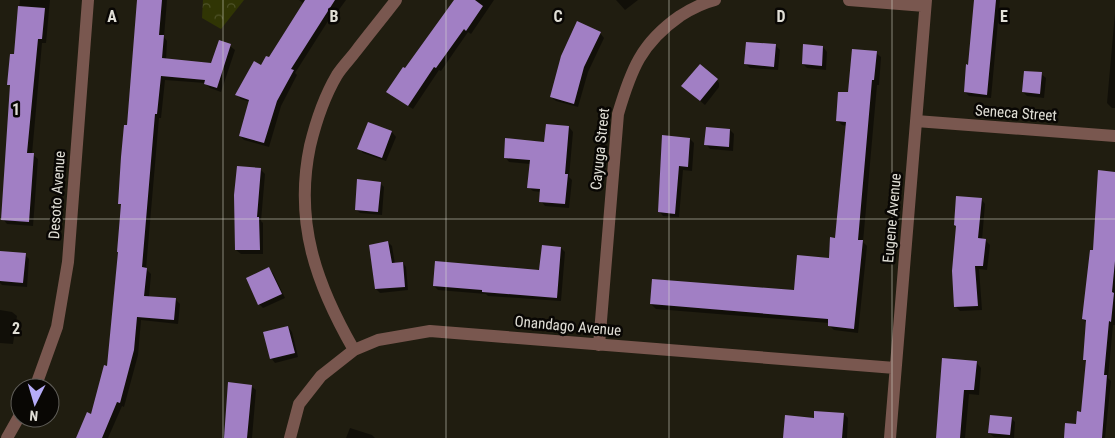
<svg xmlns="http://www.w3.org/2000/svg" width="1115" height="438" font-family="'Roboto Condensed',sans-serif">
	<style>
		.park { fill: url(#park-crowns) }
		.shadow { fill: #0007 }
		.building { fill: #a17fc4 }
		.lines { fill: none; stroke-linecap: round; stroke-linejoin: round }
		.minor { stroke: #79574f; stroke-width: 12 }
		.grid { fill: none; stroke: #e0ded6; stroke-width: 1; stroke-opacity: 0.55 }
		.labels { text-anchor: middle; stroke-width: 5; stroke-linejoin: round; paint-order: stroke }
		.street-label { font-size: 15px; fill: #e0ded6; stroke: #090704 }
		.grid-label { font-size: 16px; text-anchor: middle; font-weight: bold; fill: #e0ded6; stroke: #090704; stroke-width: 5; stroke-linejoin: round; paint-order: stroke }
	</style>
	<defs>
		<pattern id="park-crowns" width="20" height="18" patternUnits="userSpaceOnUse" patternTransform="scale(1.25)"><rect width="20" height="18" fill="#303504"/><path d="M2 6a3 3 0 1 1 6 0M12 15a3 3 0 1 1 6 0" fill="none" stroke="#4e5228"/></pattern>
	</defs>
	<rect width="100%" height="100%" fill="#201d10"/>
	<path class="park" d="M203,0H244L221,29L202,18Z"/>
	<path class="shadow" d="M20,0H50L46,43H42L32,154L38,159L33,226L7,224L3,219L11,87L9,85L15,56Z
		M139,0H167L164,37L167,41L166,60L212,64L230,46L235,50L221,92L210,88L205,83L165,80L161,118H159L146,269L151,274L149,297L176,300L180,304L178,324L141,320L138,355L124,407L122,406L108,438H77L92,416L108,367L122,206L119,203L128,127Z
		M299,0H346L338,11L335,10L295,73L297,75L281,106L269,147L244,140L240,136L250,102L241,99L237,95L269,59L304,4Z
		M455,0H494L471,34L468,32L441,71L439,70L413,109L392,96L406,70Z
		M616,0H638L625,10Z
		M975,0H1000L991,98L969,96L965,92L969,66Z
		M1115,13V108H1112L1107,103Z
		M600,33L604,38L588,72L578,107L556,101L551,97Z
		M776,46L780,50L778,70L750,68L746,64Z
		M823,47L827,52L826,70L807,68L803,64Z
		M876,53L881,57L879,85H877L863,242L867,246L858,333L834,330L829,325V323L656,309L651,304L795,291L830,259L836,239L847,126L842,125L837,120L850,94Z
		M1041,74L1046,78L1044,98L1027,96L1023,92Z
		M715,78L719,83V87L705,105L687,90Z
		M368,123L392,132L396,137L386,161L363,153L359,148Z
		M569,127L573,132L569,177L572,180L569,208L545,206L541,201V192L533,191L528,187L530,164L509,162L505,157L545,143Z
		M730,130L734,134L733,151L710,149L706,144Z
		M690,139L694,143L692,171L683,170L679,217L663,216L659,211Z
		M261,170L265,174L261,221L263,223V254H241L236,250Z
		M1115,173V325H1113L1108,378L1111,381L1105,438H1065L1077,425L1082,413L1087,362L1084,359L1087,323L1083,319L1094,251Z
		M380,183L384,187L382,215L360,213L356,209Z
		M981,199L985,204L982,240H985L990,245L987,270L979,269L982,310L960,311L956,307L957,227Z
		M388,242L392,246L395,264L403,263L406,267L408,290L380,293L376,289Z
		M561,248L565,252L561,301L488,296L486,294L438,290L434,286L540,272Z
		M0,252L25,255L29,259L27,287L2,285L0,283Z
		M269,269L273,273L285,298L263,308L259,304Z
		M0,310L12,312L17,316L13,344L0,343Z
		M288,327L292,332L298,357L275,363L271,358Z
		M976,362L981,368L979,395L969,394L965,438H936Z
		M251,386L256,390L252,438H223L224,433H225Z
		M844,414L848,418L847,438H784L815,419Z
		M1011,418L1015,422L1014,438L994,437L989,433Z
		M350,428L372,435L375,438H346Z"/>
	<path class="building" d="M137,0H162L159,35H164L162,58L211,63L219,40L231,44L217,88L204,84L205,80L161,76L157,114H155L142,267L147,268L144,296L176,298L174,320L137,317L134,350L120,403L117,402L102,438H76L87,412L91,414L104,365L107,366L118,252H117L121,204H118L121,157L124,125H127Z
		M305,0H335L291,69L294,70L277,101L264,143L239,136L249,100L235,95L254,61L261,65L266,56L269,57Z
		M454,0H475L483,6L466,31L464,29L436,68L434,67L408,106L386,92L403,67L405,68Z
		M974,0H996L987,95L964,92L966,64L968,65Z
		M18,6L45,8L42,39H38L27,153H34L29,222L1,220L10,85H7L10,54H14Z
		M577,21L601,32L584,67L574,104L550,97L561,56Z
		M746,42L776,44L774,67L744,64Z
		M803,44L823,46L822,66L802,64Z
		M852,49L877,51L874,80H872L858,240H863L854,329L828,326V319L650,304L652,279L794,290L797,255L829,258L830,237L835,238L846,122L836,121L838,92H848Z
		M700,64L718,79L700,101L681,86Z
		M1024,71L1042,72L1040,94L1022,92Z
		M368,122L392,131L382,158L357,149Z
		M546,124L569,126L565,174H568L565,204L539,202L540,189L527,188L530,160L504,158L505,138L544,142Z
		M706,127L730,129L729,147L704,145Z
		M662,135L690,138L688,167L679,166L675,214L658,212Z
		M237,166L261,168L257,217H259L260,250H235L234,195Z
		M1098,170L1115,172V261L1112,292L1114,293L1111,322L1109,321L1104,375H1107L1102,438H1064L1065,423L1076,424L1077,411L1081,412L1086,360H1083L1086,320L1082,319L1090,250H1093Z
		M357,179L381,182L378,212L355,210Z
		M956,196L982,198L978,238L986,239L983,266H975L978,306L954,307L952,271L956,226L954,225Z
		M388,241L392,263L403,262L405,287L375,289L369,245Z
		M542,245L561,247L557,298L482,292V290L433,286L435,261L539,270Z
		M0,251L26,253L23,283L0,281Z
		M269,267L282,294L258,305L246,278Z
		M288,326L295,353L270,359L263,332Z
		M942,358L977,361L974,390H964L960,438H936Z
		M228,382L252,385L247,438H224Z
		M814,411L844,413L842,438H783L785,415L814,418Z
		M990,415L1012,417L1010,435L988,433Z"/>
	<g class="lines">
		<path class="minor" d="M849,0L925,6
			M916,121L1115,136
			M599,345L618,114C631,70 641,43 680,16C691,9 703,3 715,0
			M354,350C316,284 294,222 310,146C316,121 324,97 337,75C342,67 350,59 356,51C369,34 383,17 396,0
			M35,388L57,327L68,262L88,0
			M7,438L20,415
			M290,438L299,404L321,376L354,350L378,340L430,331L895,368
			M890,438L926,0"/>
	</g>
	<path class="grid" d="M223,0V438M446,0V438M669,0V438M892,0V438M0,219H1115"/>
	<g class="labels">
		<g class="street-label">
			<text transform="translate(1016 113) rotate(4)" y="5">Seneca Street</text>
			<text transform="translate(600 149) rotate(-84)" y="5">Cayuga Street</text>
			<text transform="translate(57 195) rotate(-86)" y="5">Desoto Avenue</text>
			<text transform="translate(892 218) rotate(-85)" y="5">Eugene Avenue</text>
			<text transform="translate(568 326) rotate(5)" y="5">Onandago Avenue</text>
		</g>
	</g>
	<g class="grid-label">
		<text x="112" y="22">A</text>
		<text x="334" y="22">B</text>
		<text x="558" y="22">C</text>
		<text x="781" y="22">D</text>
		<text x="1004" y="22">E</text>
		<text x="16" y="115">1</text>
		<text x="16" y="334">2</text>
	</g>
	<g transform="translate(35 403) rotate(185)"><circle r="24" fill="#090704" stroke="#5f5d58"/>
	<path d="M0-4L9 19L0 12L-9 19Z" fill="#b6acf8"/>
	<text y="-8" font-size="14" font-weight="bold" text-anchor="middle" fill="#e0ded6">N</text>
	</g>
</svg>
